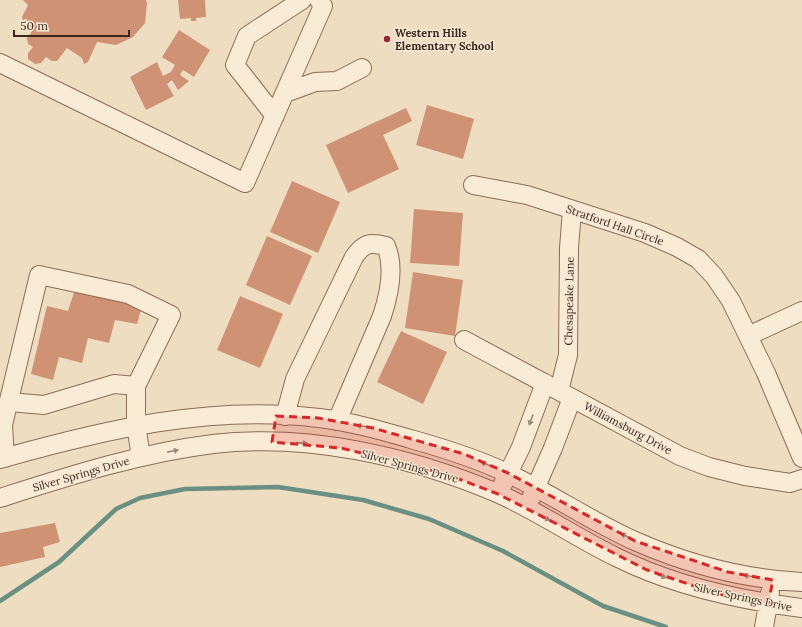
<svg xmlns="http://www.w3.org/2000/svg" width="802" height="627" font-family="Lora,serif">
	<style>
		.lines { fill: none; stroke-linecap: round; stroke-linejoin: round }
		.stream { stroke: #6a9083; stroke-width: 4.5 }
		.building { fill: #cf9275 }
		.minor-casing { stroke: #896d58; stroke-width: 20 }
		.minor { stroke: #faebd5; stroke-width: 18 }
		.oneway { fill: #9a8979 }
		.marked { fill: #d62828; fill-opacity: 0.2; stroke: #d62828; stroke-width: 3; stroke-dasharray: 8 5; stroke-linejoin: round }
		.poi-dot { fill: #9b2633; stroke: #f7e8d1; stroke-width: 1.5 }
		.labels { text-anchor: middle; stroke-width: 3; stroke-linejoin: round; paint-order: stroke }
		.poi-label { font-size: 11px; font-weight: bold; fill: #39271d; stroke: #f7e8d1; text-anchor: start }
		.street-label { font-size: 11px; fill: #39271d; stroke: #f7e8d1 }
	</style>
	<rect width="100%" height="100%" fill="#efddc1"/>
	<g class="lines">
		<path class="stream" d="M0,601L59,562L116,509L140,498L185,489L278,487L363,500L429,519L503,551L603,606L666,627"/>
	</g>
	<path class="building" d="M23,0H146L147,3L145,23L133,37L116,45L97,42L88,62L84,64L82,58L67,48L57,61H52L46,57L41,63L35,64L28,59V53L33,47L28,44L27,38L31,33V30L23,23L22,17L28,5Z
		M178,0H205L206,17L196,18V21H191V18L180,19Z
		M179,30L210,50L194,77L183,70L180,75L189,81L178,90L172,80L167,84L174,96L146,110L130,77L157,62L163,76L171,72L175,65L162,57Z
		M427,105L474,119L463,159L416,145Z
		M406,108L412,121L383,135L399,169L348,193L326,145Z
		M292,181L340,202L318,253L270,232Z
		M414,209L463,213L459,266L410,263Z
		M267,236L312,256L290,305L246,285Z
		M413,272L463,280L455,336L405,328Z
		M75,289L142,306L137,324L115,320L109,343L88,338L82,363L59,357L53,380L31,374L47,306L68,311Z
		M240,296L283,314L260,368L217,350Z
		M401,331L447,352L423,404L377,382Z
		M55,523L60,542L43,547L45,557L0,567V533Z"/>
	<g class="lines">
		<g class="minor-casing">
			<path id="minor" d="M0,63L245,183L323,6L319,0
				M285,93L315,82L337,81L362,68
				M275,116L235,65L247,36L302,0
				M473,185L527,195L645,233L677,247L698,259L714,276L731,301L766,373L802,458
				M748,336L802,311
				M464,340L680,456L709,467L745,476L790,483L802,479
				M559,391L568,355L569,248L572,210
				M9,402L44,405L114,384L136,386
				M285,416L295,379L354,257C364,243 369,242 386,246C395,267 389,295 382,316L337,421
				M5,458L3,425L39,275L128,294L171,315L136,386V425L141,457
				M0,459C103,430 211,404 319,418C352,422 383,431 414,440C446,449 478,459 509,474C552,494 592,522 635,541C687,564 745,579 802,582
				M503,484L521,447L545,383
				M0,498C69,476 140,453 213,444C308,433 409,456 497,493C538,511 575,537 616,557C674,586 738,600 802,608
				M531,498L553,448L572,398
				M764,627L770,593"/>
		</g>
		<use href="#minor" class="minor"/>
	</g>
	<defs><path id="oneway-solid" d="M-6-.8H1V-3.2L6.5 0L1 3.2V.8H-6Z"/></defs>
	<g class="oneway">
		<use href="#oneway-solid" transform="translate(531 420) rotate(110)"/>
		<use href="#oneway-solid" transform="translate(362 426) rotate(-170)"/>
		<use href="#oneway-solid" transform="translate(302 443) rotate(5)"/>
		<use href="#oneway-solid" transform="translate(173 451) rotate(-11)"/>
		<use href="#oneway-solid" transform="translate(486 464) rotate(-157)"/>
		<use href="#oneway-solid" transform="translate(545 518) rotate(28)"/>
		<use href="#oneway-solid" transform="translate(626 536) rotate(-153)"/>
		<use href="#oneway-solid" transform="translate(661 576) rotate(21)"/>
		<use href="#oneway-solid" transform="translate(749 576) rotate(-170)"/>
	</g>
	<path class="marked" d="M276,416L318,418L373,428L464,454L508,473L635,541L728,572L773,580L768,604L718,594L647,570L498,494L446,474L341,448L272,442Z"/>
	<circle class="poi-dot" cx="387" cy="39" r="4"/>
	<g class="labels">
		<g class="poi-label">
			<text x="395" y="37">Western Hills<tspan x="395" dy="13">Elementary School</tspan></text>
		</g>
		<g class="street-label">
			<text transform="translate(615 225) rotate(19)" y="4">Stratford Hall Circle</text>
			<text transform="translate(569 301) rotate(-89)" y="4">Chesapeake Lane</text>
			<text transform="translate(628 428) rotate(28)" y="4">Williamsburg Drive</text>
			<text transform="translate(410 466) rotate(15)" y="4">Silver Springs Drive</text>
			<text transform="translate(81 474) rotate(-16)" y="4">Silver Springs Drive</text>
			<text transform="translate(743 597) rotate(12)" y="4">Silver Springs Drive</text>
		</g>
	</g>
	<path d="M14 30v6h115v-6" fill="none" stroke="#39271d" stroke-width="2"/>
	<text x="20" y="30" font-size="12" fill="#39271d" stroke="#f7e8d1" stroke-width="3" paint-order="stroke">50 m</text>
</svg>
